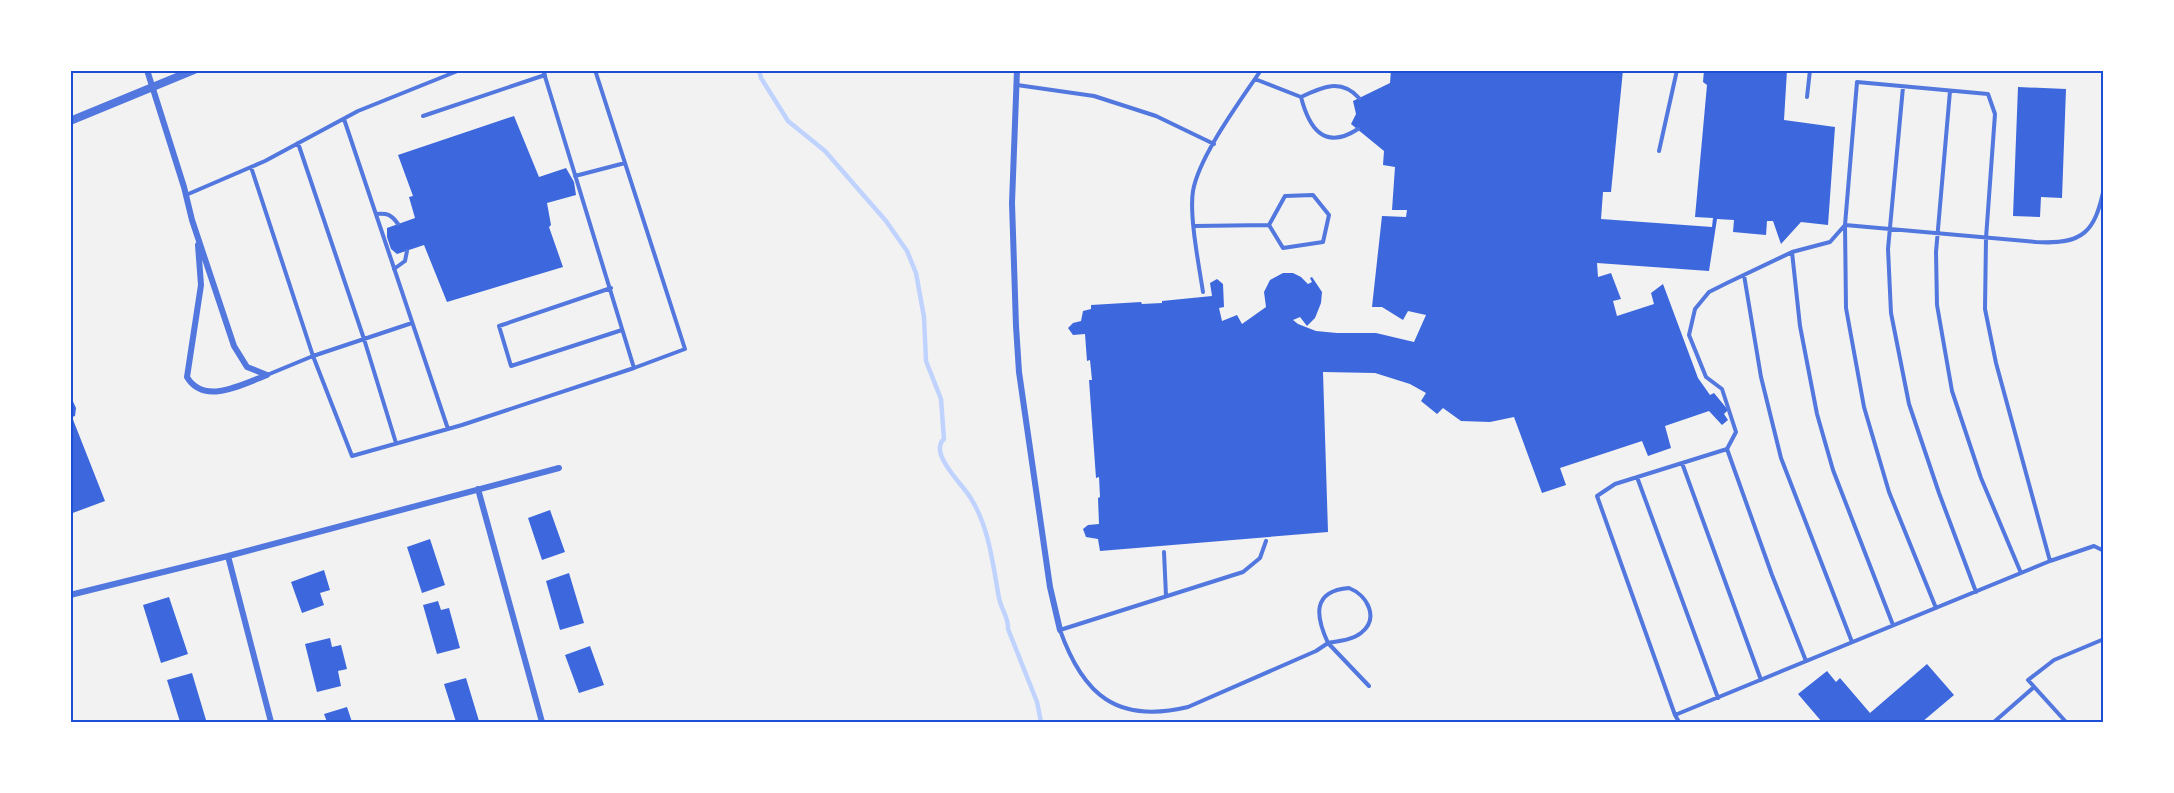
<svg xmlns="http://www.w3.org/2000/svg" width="2174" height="793" font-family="Cabin,sans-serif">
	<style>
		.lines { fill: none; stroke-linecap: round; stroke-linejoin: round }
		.stream { stroke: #bfd3fe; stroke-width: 4.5 }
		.building { fill: #3d67dc }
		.service { stroke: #5277de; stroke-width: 4 }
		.minor { stroke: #5277de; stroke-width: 6 }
		.tertiary { stroke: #5277de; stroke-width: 8 }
		.neatline { fill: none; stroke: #1d4ed8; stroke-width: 2 }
	</style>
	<rect width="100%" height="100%" fill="#f2f2f2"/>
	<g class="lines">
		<path class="stream" d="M759,70L761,78L788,121L825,151L886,221L907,251L916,273L924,317L926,361L941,399L944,439C928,453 963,485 970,497C989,526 993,565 999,598C1001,609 1009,618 1008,629L1037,702L1041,722"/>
	</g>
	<path class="building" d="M1391,70H1623L1611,192H1603L1601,219L1712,227L1713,218L1695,217L1707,85L1703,82L1704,70H1787L1784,120L1835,127L1828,225L1801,222L1781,244L1773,221H1767L1766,235L1733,232L1734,220L1717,219L1709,271L1597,263L1598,277L1611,273L1621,299L1613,301L1617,316L1654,304L1651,293L1663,284L1698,378L1710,395L1714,393L1728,410L1724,414L1728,420L1722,425L1709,411L1665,426L1671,448L1648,456L1642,441L1560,468L1566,485L1542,493L1514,417L1490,422L1461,421L1443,408L1437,414L1421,401L1426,393L1410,384L1375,373L1323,372L1328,532L1100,551L1098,539L1086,537L1083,529L1088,525L1099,524L1098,498L1100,497L1099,477L1096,478L1089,380H1092L1090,360L1087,361L1085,334L1073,335L1068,328L1073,323L1081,321L1083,311L1091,309V305L1141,302L1142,304L1162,303V301L1212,296L1210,283L1217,279L1223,284L1224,307L1219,308L1222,321L1237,315L1242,324L1266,307L1264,292L1270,280L1283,273H1293L1301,277L1308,284L1312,282L1310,278L1312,277L1322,292L1321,303L1315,318L1307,326L1300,317L1293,320L1298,324L1316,331L1337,333H1376L1414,342L1426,315L1408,311L1403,320L1382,307H1372L1382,216L1406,217L1407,210H1392L1395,167L1383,165L1384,151L1351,124L1356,114L1353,101L1390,83Z
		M2018,87L2066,89L2062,198L2041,197L2040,217L2013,216Z
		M514,116L539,177L566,168L574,182L576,195L547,203L551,225L549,227L563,267L447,302L424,245L397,254L391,249L387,237V228L415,218L409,197L413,196L398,155Z
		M70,395L76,408L75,416L72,417L105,501L70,514Z
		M550,510L565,552L542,560L528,518Z
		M430,539L445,585L422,593L407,547Z
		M324,570L330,590L320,593L324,605L302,613L291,582Z
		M569,573L584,623L560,630L546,581Z
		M169,597L188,654L161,663L143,605Z
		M438,601L441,610L449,608L460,648L437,654L423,605Z
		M330,638L332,647L341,645L347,669L338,671L341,686L317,692L305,644Z
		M590,646L604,685L579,693L565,655Z
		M1927,664L1954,695L1922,722H1822L1798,694L1827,671L1836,682L1840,678L1870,713Z
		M192,673L206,720L199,722H180L167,680Z
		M466,678L479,721L456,722L444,684Z
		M347,707L352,722H327L324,714Z"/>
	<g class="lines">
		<path class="service" d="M595,70L685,349L634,368
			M1255,79L1301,97
			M1017,85L1094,96L1156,116L1214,144
			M1903,87L1888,249L1891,313L1909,404L1939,493L1976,592
			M1950,91L1936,252L1937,305L1952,391L1981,478L2021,573
			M1807,97L1810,70
			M423,116L545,75
			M344,119L448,429
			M1358,129C1324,151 1309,128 1301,97C1322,87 1341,78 1359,98
			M298,143L364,339L396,443
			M1659,151L1677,70
			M251,167L313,356L412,323
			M575,176L625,163
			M186,195L265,161L358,111L460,70
			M376,214C387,213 391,214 398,224
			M1845,225L1830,242L1792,252L1727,283L1709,292L1695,309L1689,335L1706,377L1722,389L1736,432L1727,449L1615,484L1597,496L1675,715L2050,561L2094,546L2104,551
			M1845,225L2036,242C2083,245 2095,232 2104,188
			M1194,226L1269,225L1285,196L1313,195L1329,215L1323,242L1283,248L1269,225
			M1792,252L1800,326L1817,414L1833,470L1893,625
			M394,269L405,261L407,251
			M1744,275L1761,377L1781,458L1852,642
			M611,288L499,326L511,366L622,330
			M1203,292C1199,266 1189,215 1193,191C1199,156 1241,100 1261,70
			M267,375L313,356L352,456L462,425L634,368L543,70
			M1727,449L1772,575L1806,661
			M1682,463L1761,680
			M1637,477L1718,698
			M1266,541L1260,558L1243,572L1060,630C1083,695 1117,724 1188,707L1316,651L1328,643L1369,686
			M1164,552L1166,596
			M1349,588C1367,595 1380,618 1361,633C1352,640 1339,641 1328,643C1316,617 1311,591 1349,588Z
			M1936,608L1889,492L1864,407L1846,308L1845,225L1857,82L1988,94L1995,114L1986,238L1985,309L1996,363L2050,561
			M1675,715L1679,722
			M1994,722L2034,687
			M2066,722L2028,680L2054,660L2104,639"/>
		<path class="minor" d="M147,70L184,187L192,220L234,346L247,367L267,375
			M1017,70L1012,203L1016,326L1019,372L1050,587L1060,630
			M198,245L201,285L187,377C204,406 243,384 267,375
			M478,489L542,722
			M228,556L271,722
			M70,595L228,556L559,468"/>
		<path class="tertiary" d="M70,121L194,70"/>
	</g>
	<rect width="2174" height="793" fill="none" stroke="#ffffff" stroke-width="144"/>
	<rect x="72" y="72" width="2030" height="649" class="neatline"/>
</svg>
